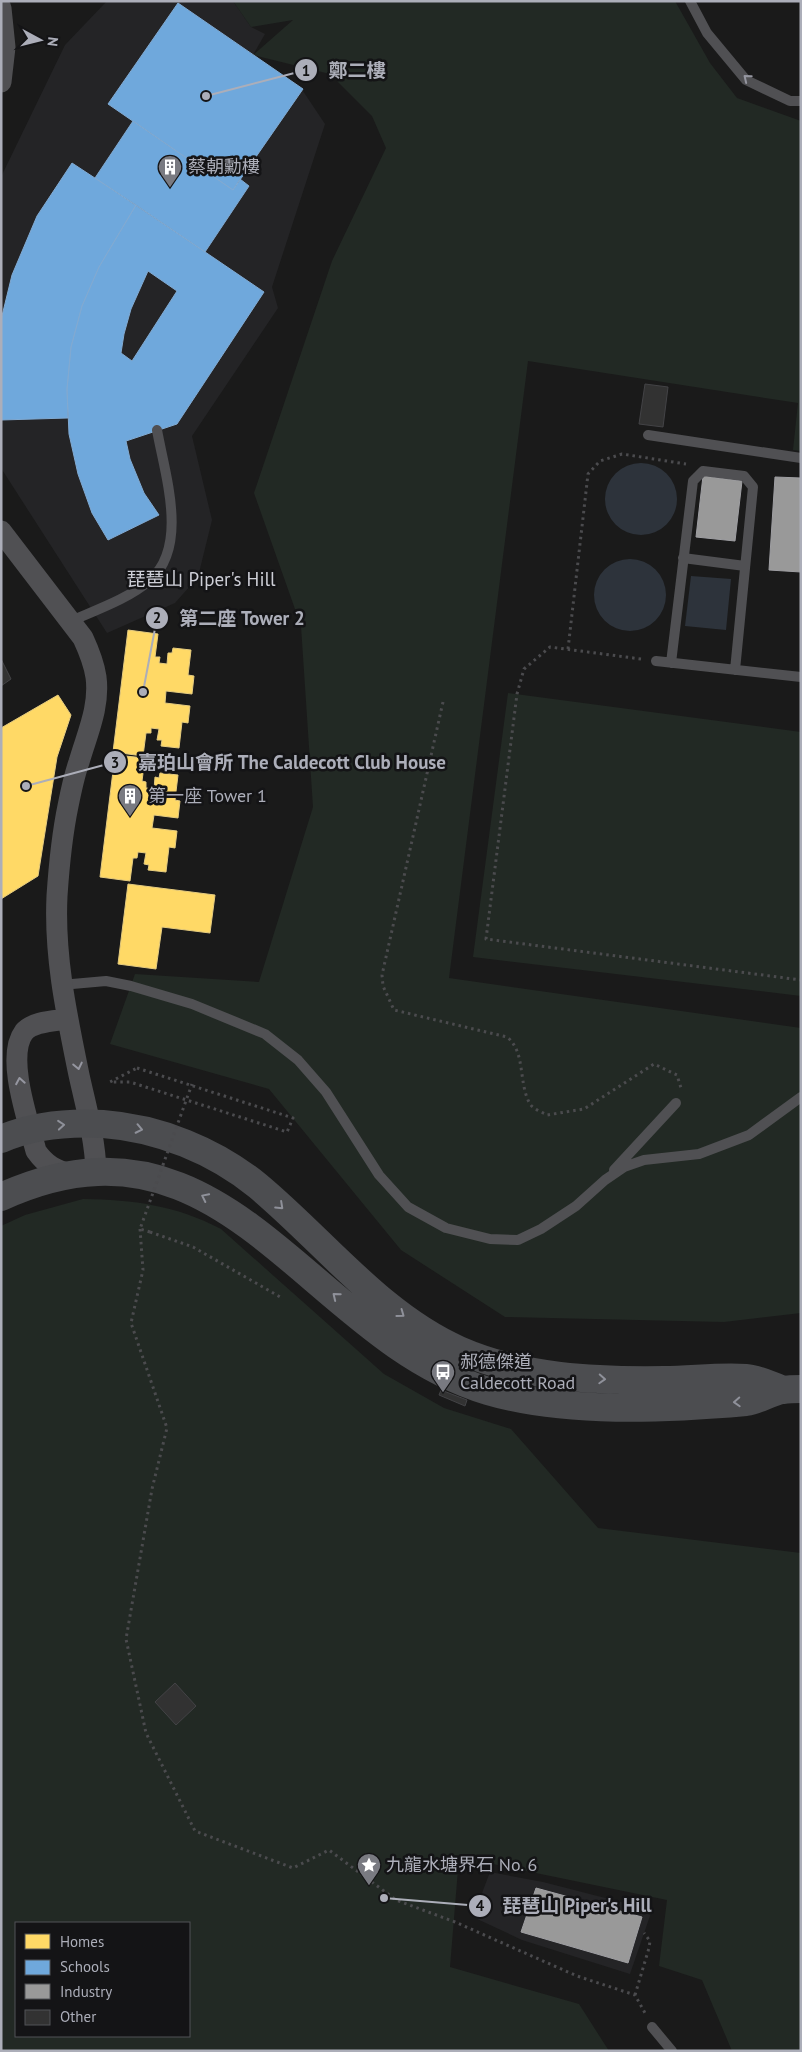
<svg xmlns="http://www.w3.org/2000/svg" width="802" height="2052" font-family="'PT Sans','Noto Sans TC',sans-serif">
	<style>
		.built { fill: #242426 }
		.green { fill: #222924; fill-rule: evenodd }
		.water { fill: #2d333b }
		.homes { fill: #ffd966; stroke: #e6cc7f }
		.schools { fill: #6fa8dc; stroke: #81aad2; fill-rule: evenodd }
		.industry { fill: #999; stroke: #9f9fa3 }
		.building { fill: #323232; stroke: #434346 }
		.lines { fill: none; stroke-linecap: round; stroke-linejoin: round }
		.path { stroke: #4b4b4e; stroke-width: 3; stroke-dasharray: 2.5 4; stroke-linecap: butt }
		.service { stroke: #505053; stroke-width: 10 }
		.minor { stroke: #505053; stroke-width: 21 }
		.primary { stroke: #4c4d50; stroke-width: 28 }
		.path-bridge { stroke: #4b4b4e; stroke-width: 3; stroke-dasharray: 2.5 4; stroke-linecap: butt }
		.oneway { stroke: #9596a0 }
		.oneway2 { stroke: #8f919a }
		.labels { text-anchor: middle; stroke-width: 5; stroke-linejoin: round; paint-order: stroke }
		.poi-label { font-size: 18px; fill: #acaeb9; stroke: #141416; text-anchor: start }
		.neighbourhood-label { font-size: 19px; fill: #cdced6; stroke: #141416 }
		.leader { fill: none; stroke: #acaeb9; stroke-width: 2 }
		.callout-dot { fill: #acaeb9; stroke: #141416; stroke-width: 2 }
		.mark-label { font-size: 15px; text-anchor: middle; font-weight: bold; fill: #111 }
		.callout-label { font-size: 19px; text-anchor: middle; font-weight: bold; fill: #acaeb9; stroke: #141416; stroke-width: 5; stroke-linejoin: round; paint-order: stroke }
	</style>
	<rect width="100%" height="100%" fill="#1a1a1a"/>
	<path class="built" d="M107,1H233L251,27L265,34L253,55L301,88L325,124L272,287L278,308L192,436L212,520L198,577L175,603L107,633L1,468V177L65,45Z
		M490,1872L543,1882L652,1910L630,1974L522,1940L473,1917Z"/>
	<path class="green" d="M233,1H675L710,63L737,98L801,121V451L793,450L798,403L528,361L449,978L801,1028V1313L724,1322L505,1317L401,1250L269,1089L110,1044L135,974L259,982L313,807L301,626L254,493L332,261L386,148L372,116L330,74L253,55L293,20L251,27Z
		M508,693L801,732V996L473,957Z
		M83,1199C134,1200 175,1205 221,1229L384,1374L444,1408L511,1429L598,1528L801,1553V2051H732L702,1980L659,1966L667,1900L459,1857L450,1967L579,2004L609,2051H1V1226L25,1215ZM16,1923H189V2036H16Z"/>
	<path class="water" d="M605 499a36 36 0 1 1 72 0a36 36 0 1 1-72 0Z
		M594 595a36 36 0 1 1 72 0a36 36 0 1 1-72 0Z
		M691,576L731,579L726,630L685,626Z"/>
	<path class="homes" d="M128,630L158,634L155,657H160L159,663L167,664L168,653H172L173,648L191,650L188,675L194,676L192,694L166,691L165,703L190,706L188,723L182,722L179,748L161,746L162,740H157L159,729L151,728V733H146L143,756L113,752Z
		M58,695L71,715L57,757L38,876L1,899V728Z
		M115,755L145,758L142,781L146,782V788L154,789L155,777L159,778L160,773L178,775L175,800L180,801L178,818L154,815L152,828L177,831L175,848L169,847L166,872L148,870L149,865L144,864L146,853L138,852L137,858H133L130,881L100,877Z
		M128,884L215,895L210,933L162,927L156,969L118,964Z"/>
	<path class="schools" d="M178,3L303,89L233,190L108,104Z
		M133,121L233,190L240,179L249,186L205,252L95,178Z
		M72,163L136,205L99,267L82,306L71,347L67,389L68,418L1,420V320L12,275L37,216Z
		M136,205L264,292L177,424L126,441L130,459L144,493L159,515L108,540L92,513L78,474L69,434L67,389L71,347L82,306L99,267ZM148,271L177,291L132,361L121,353L124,334L131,309Z"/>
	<path class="industry" d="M703,476L742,481L735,541L696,537Z
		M775,477L801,478V572L769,570Z
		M536,1888L642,1917L628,1963L521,1932Z"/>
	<path class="building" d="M645,384L668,387L663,427L639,424Z
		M1,659L11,679L1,686Z
		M441,1390L467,1400L465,1406L439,1395Z
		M175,1683L196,1706L176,1725L155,1702Z"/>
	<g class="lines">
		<path class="path" d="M568,649L588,474L600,461L622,454L686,464
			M641,659L550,647L524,669L517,694L486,939L801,980
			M443,702L382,975L383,986L394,1010L507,1037C526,1052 518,1083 530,1104C533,1109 542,1112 547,1115L584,1109L654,1064L677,1075L681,1088
			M137,1068L293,1118L287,1132L130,1082H110Z
			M140,1229L143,1270L131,1323L167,1428L152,1489L126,1639L146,1733L195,1831L293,1868L329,1850L396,1900L455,1922L577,1976L635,1995L645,2013
			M150,1232L193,1247L282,1298
			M635,1995L649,1948L650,1941L644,1933"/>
		<path class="service" d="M690,1L707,33L746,80L790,101H801
			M648,435L801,458
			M683,558L745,566
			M71,621C96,610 130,598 150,580C189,546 165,475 157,430
			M656,661L801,677
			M671,663L693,481L703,471L744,476L753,487L735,670
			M61,985L106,981L131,986L192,1004L265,1034L298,1060L326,1092L379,1175L408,1207L446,1228L490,1239L518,1240L541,1229L576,1206L605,1180L624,1167L644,1160L699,1154L749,1135L801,1097
			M614,1170L676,1103
			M652,2027L672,2051"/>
		<path class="minor" d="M1,8L5,47L1,82
			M1,531L83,638C89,651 94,663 96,677C100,707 87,734 79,762C74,776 71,791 68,806C62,835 59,866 57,896C54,957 67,1016 79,1075C86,1107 95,1138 96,1171
			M68,1019C55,1021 33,1021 24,1032C5,1057 29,1123 36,1151C46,1165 55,1170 71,1174"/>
		<path class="primary" d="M1,1139C34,1125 68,1122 103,1124C159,1128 215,1151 258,1186C324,1241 380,1315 459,1350C523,1378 595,1381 664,1380C691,1380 719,1376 746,1378C759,1379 772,1386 784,1390
			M1,1197C226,1094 307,1337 488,1391C565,1414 666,1409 746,1402C759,1400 770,1392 783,1390C789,1389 795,1389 801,1389"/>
		<path class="path-bridge" d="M150,1232L140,1229L192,1084"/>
	</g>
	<defs><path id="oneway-chevron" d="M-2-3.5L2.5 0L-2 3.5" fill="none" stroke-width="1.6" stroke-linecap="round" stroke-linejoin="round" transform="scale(1.25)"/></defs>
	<g class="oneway">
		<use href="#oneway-chevron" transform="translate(747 78) rotate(-141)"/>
		<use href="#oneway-chevron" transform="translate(78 1066) rotate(78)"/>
		<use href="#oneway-chevron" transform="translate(20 1081) rotate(-100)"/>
	</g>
	<g class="oneway2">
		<use href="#oneway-chevron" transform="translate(61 1125) rotate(-5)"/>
		<use href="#oneway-chevron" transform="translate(139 1129) rotate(12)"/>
		<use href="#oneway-chevron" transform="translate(205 1197) rotate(-154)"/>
		<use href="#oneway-chevron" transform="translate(280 1206) rotate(43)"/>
		<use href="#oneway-chevron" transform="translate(336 1296) rotate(-141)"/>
		<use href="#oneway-chevron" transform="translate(401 1314) rotate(36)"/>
		<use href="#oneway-chevron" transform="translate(602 1379) rotate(3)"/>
		<use href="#oneway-chevron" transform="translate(737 1402) rotate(177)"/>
	</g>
	<defs>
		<g id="building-pin" transform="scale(1.25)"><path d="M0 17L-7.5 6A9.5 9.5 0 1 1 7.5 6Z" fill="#797a81" stroke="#141416"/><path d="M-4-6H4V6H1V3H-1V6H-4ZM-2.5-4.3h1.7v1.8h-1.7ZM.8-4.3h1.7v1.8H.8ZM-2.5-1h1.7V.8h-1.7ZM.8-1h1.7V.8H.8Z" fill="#fff"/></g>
		<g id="bus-pin" transform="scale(1.25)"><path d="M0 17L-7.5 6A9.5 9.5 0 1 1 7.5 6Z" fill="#797a81" stroke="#141416"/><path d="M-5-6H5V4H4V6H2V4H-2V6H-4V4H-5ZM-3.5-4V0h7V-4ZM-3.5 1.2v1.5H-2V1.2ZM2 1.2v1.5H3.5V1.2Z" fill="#fff"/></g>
		<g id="sight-pin" transform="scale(1.25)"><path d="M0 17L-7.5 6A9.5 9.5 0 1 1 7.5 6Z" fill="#797a81" stroke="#141416"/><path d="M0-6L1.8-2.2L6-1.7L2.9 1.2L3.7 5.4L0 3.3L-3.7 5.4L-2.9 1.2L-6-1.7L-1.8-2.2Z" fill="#fff"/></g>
	</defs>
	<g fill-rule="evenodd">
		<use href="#building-pin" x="170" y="167"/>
		<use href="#building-pin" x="130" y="796"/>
		<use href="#bus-pin" x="443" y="1372"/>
		<use href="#sight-pin" x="369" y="1865"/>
	</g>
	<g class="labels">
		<g class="poi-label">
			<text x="188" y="173">蔡朝勳樓</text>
			<text x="148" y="802">第一座 Tower 1</text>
			<text x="460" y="1368">郝德傑道<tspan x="460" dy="21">Caldecott Road</tspan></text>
			<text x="386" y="1871">九龍水塘界石 No. 6</text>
		</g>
		<g class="neighbourhood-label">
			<text x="201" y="586">琵琶山 Piper's Hill</text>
		</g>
	</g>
	<path class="leader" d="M206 96L306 70M143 692L157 618M26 786L115 762M384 1898L480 1906"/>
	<g class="callout-dot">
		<circle cx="206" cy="96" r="5"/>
		<circle cx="143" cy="692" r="5"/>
		<circle cx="26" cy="786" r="5"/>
		<circle cx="384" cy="1898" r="5"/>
		<circle cx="306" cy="70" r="12"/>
		<circle cx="157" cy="618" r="12"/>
		<circle cx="115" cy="762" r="12"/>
		<circle cx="480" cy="1906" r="12"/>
	</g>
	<g class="mark-label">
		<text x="306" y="76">1</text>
		<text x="157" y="623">2</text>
		<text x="115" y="768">3</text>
		<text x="480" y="1911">4</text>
	</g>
	<g class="callout-label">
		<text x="357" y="77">鄭二樓</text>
		<text x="242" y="625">第二座 Tower 2</text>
		<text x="292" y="769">嘉珀山會所 The Caldecott Club House</text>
		<text x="577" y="1912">琵琶山 Piper's Hill</text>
	</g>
	<rect width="802" height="2052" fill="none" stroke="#acaeb9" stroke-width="5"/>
	<rect x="15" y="1922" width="175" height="115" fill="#141416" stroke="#515257"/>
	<rect x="25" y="1934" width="25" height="15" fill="#ffd966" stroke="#515257"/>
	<text x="60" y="1947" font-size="15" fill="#acaeb9">Homes</text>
	<rect x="25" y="1960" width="25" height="15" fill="#6fa8dc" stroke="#515257"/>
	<text x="60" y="1972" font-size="15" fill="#acaeb9">Schools</text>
	<rect x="25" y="1984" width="25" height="15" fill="#999999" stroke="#515257"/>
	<text x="60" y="1997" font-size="15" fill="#acaeb9">Industry</text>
	<rect x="25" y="2010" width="25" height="15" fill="#323232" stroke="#515257"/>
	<text x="60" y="2022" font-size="15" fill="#acaeb9">Other</text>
	<g transform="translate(40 40) rotate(97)" stroke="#141416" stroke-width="4" paint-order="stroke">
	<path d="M0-4L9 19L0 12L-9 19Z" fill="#acaeb9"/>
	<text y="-8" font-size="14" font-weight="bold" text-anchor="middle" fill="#acaeb9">N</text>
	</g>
</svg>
